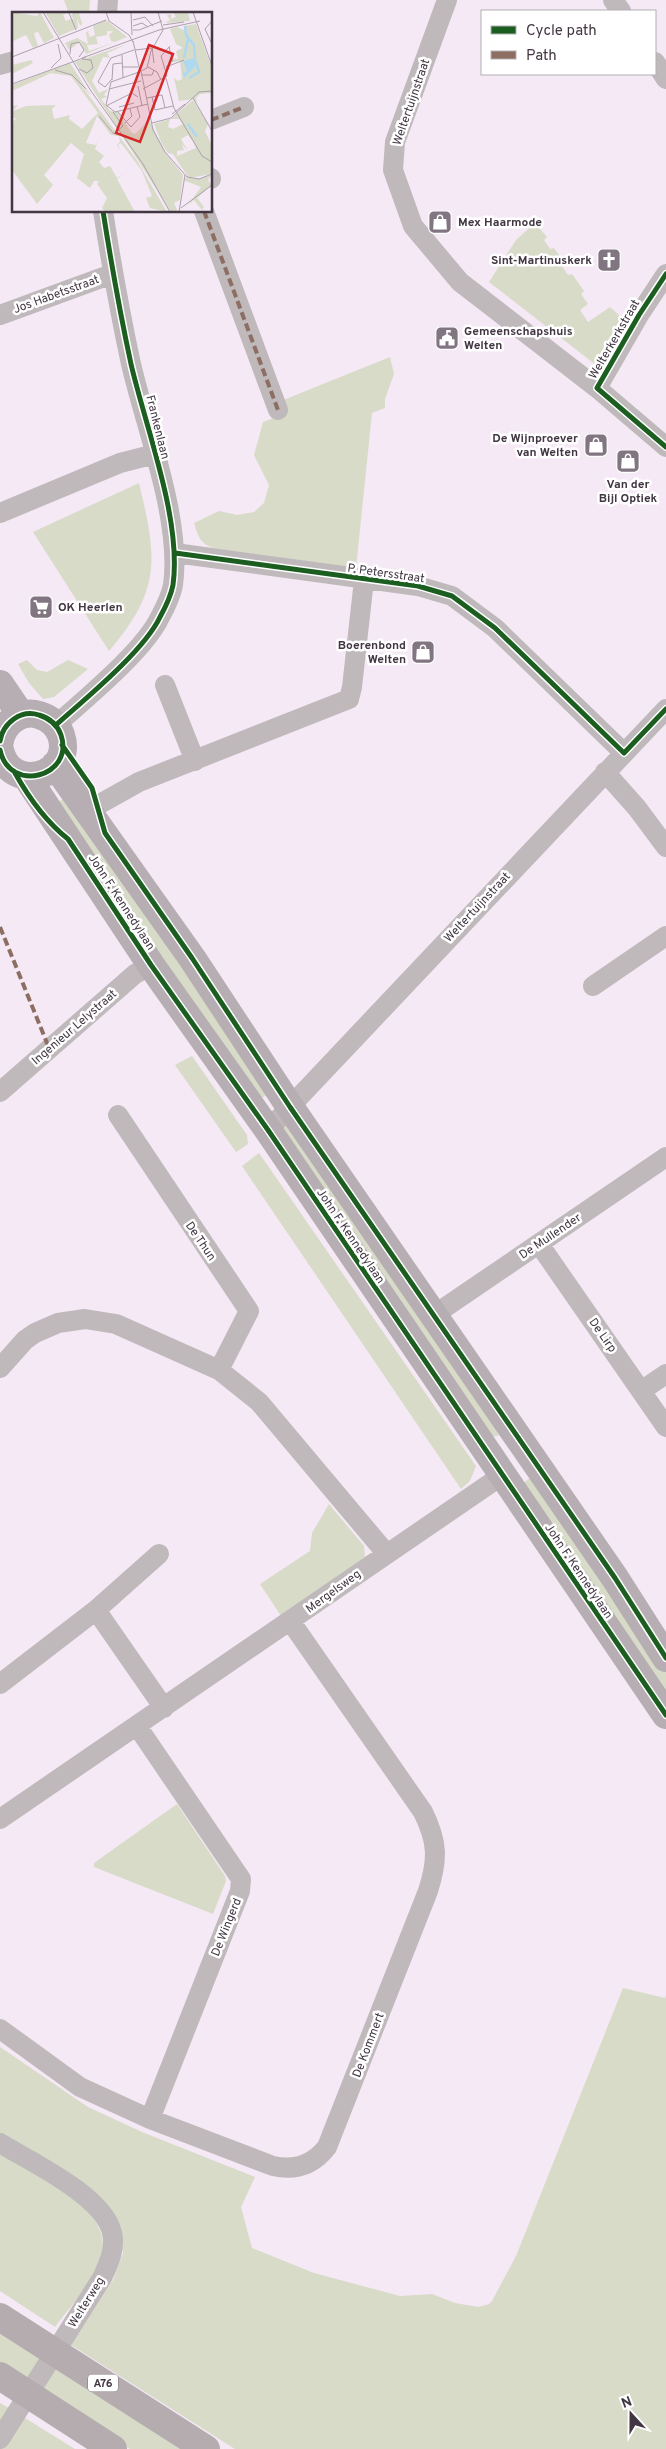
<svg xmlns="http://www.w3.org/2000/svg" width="666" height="2449" font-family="Overpass,sans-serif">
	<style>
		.green { fill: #d7dbc7 }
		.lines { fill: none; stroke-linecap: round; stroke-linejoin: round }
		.street { stroke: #bfb9bb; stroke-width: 20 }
		.secondary { stroke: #b6aeb2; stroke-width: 28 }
		.highway { stroke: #b5acb0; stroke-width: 28 }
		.quiet { stroke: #8d6e63; stroke-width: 4; stroke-dasharray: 8 4; stroke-linecap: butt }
		.cycleway-casing { stroke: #fff; stroke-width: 8 }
		.cycleway { stroke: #1b5e20; stroke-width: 5 }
		.labels { text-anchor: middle; stroke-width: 5; stroke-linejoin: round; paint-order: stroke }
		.shield { fill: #fff; stroke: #7a727b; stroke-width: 1 }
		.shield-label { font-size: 11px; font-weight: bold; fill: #413642 }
		.street-label { font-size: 12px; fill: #413642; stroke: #fff }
		.poi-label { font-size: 12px; font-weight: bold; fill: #413642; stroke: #fff; text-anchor: start }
		.inset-river { fill: none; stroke: #add8f2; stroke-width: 2.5 }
		.inset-road { fill: none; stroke: #ada1ae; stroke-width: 1 }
		.view { fill: #d62828; fill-opacity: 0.15; stroke: #d62828; stroke-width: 2.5 }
		.inset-edge { fill: none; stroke: #413642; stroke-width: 2.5 }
	</style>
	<rect width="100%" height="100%" fill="#f5e9f6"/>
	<path class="green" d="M64,0H90L89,14H69Z
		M535,223L547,237L544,240L550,249L554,248L565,263L562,266L568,275L572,274L584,291L581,294L588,304L580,310L588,322L610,307L628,323L605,360L598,364L592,362L489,282L516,240Z
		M390,357L394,374L385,399V408L372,413L356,568L218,549C201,545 199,539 194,523L219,511L237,515L254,512L264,503L269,485L254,455L263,422L287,413L281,401Z
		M139,483C157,558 162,589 109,651L33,532Z
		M27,660L37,670L47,672L68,660L88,669L54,697L43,699L29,683L18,664Z
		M71,793L269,1090L264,1097L256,1099L53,806Z
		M192,1056L247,1135L248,1144L236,1152L175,1065Z
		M289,1120L502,1429L498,1436L490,1437L279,1135L283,1122Z
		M259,1153L476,1466L470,1481L461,1489L242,1166Z
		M534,1478L666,1664V1700L523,1484L528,1479Z
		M329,1504L364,1546L365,1557L281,1616L260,1584L310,1551L312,1533Z
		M177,1804L225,1876L226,1881L213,1914L94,1867V1863Z
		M623,1988L665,1998L666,1995V2449H235L71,2345L113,2280L123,2253L121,2232L0,2138V2047L88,2107L142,2132L255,2177L241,2207L252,2248L314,2273L400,2296L432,2294L455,2303L478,2307L489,2304L492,2301L516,2256Z
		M0,2152C31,2171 113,2208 102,2253C96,2280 71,2305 55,2327L0,2291Z
		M0,2329L189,2449H130L0,2367Z
		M0,2403L9,2408L75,2449H0Z"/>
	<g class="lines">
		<path class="street" d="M447,0L395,142L393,170L413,226L460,282L597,388L666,447
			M613,0L621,11
			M107,14L108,0
			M655,62L666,79
			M0,65L14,61
			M211,120L244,107
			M211,178V179
			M204,211L278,410
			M0,315L112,274
			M597,388L639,315L666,274
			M0,513L120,463L155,454
			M175,553L418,586L452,596L495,628L624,753
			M165,685L195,761
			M56,725C85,699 144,651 160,617C165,608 171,595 173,585C182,520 146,429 131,364C120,313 111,262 103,211
			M605,772L637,808L666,847
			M89,810L139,782L349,699L352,687L364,580
			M593,986L666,936
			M0,1092L135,974L151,965
			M118,1115L249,1311L219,1370
			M268,1130L666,709
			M539,1244L666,1427
			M434,1315L666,1157
			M0,1368L25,1340L35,1333L58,1323L85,1319L116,1324L219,1370L259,1402L386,1553
			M641,1391L666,1374
			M96,1610L164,1708
			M0,1684L96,1610L159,1554
			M137,1726L241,1879L240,1891L150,2119
			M0,1819L501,1476
			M0,2029L80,2087L150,2119L273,2166C295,2171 313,2165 327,2147L428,1891C438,1860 438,1842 423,1812L291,1622
			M0,2143C31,2162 104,2196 112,2233C116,2249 108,2265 102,2278L0,2439"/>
		<path class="secondary" d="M0,684L21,715
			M0,741C3,723 21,709 39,715C49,718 57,724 61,735C75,776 10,795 0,750
			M55,765L192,958L290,1107L615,1578L666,1658
			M26,776L151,965L268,1130L666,1715"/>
		<path class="highway" d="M0,2317L206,2449
			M0,2376L113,2449"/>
		<path class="quiet" d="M211,120L244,107
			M211,178V179
			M204,211L278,410
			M0,927L49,1048"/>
		<g class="cycleway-casing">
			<path id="cycleway" d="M666,274L639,315L597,388L666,447
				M175,553L418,586L452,596L495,628L624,753L666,709
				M56,725C85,699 144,651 160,617C165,608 171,595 173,585C182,520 146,429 131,364C120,313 111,262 103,211
				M0,741C3,723 21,709 39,715C49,718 57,724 61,735C75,776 10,795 0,750
				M62,745L92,788L105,833L192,958L290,1107L615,1578L666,1658
				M15,773C29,798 45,821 68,839L151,965L268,1130L666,1715"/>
		</g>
		<use href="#cycleway" class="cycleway"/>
	</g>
	<defs>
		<g id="shop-square" transform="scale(1.25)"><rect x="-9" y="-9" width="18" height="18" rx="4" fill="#807581" stroke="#fff"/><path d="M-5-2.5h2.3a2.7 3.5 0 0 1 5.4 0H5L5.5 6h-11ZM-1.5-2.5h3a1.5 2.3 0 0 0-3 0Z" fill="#fff"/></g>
		<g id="church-square" transform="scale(1.25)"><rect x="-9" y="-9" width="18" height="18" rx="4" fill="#807581" stroke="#fff"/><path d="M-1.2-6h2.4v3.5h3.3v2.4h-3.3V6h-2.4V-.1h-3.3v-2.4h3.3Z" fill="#fff"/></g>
		<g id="civic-square" transform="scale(1.25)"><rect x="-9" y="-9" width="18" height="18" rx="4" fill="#807581" stroke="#fff"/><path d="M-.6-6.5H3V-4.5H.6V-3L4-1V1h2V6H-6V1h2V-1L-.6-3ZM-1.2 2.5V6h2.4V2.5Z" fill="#fff"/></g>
		<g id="supermarket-square" transform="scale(1.25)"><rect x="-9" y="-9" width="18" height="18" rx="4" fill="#807581" stroke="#fff"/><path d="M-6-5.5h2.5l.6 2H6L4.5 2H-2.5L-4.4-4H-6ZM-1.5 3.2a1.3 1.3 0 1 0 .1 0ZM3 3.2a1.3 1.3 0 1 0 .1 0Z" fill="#fff"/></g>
	</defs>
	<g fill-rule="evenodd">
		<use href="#shop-square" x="440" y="222"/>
		<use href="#church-square" x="609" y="260"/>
		<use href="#civic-square" x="447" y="338"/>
		<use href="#shop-square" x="596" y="445"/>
		<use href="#shop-square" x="628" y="461"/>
		<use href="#supermarket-square" x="41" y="607"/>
		<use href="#shop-square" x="423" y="652"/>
	</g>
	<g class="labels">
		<rect class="shield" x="88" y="2374.5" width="30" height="17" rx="4"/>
		<g class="shield-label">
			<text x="103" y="2387">A76</text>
		</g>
		<g class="street-label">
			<text transform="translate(411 102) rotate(-71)" y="4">Weltertuijnstraat</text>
			<text transform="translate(56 294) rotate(-20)" y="4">Jos Habetsstraat</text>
			<text transform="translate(614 339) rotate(-60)" y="4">Welterkerkstraat</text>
			<text transform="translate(158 427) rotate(76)" y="4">Frankenlaan</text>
			<text transform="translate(386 573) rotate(8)" y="4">P. Petersstraat</text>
			<text transform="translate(122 902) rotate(57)" y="4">John F. Kennedylaan</text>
			<text transform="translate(477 907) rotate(-47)" y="4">Weltertuijnstraat</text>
			<text transform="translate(74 1027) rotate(-41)" y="4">Ingenieur Lelystraat</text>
			<text transform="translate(351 1236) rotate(56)" y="4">John F. Kennedylaan</text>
			<text transform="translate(550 1236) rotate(-34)" y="4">De Mullender</text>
			<text transform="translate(201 1241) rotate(56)" y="4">De Thun</text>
			<text transform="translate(603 1335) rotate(55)" y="4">De Lirp</text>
			<text transform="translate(579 1571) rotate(56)" y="4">John F. Kennedylaan</text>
			<text transform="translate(333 1591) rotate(-36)" y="4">Mergelsweg</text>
			<text transform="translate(226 1927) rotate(-68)" y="4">De Wingerd</text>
			<text transform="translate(368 2045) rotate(-69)" y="4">De Kommert</text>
			<text transform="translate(86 2302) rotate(-58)" y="4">Welterweg</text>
		</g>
		<g class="poi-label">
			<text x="458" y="226">Mex Haarmode</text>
			<text x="592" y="264" text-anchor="end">Sint-Martinuskerk</text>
			<text x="464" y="335">Gemeenschapshuis<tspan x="464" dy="14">Welten</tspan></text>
			<text x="578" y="442" text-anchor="end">De Wijnproever<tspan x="578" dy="14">van Welten</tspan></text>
			<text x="628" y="488" text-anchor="middle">Van der<tspan x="628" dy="14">Bijl Optiek</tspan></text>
			<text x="58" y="611">OK Heerlen</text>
			<text x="406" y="649" text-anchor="end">Boerenbond<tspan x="406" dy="14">Welten</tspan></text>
		</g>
	</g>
	<g transform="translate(12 12)">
		<rect width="200" height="200" fill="#f5e9f6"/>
		<path d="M0,0L25,4L28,0L42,26L32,31L26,20L22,21L26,34L21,36L14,23L1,29ZM33,0H56L51,3L54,9L62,6L59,4L62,0H70L67,2L70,11L72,9L68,14L65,6L66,16L47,24ZM161,0H176L178,9L153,11L158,8L155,3L159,2V7L164,5ZM94,8L115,25L74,42L68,30L57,38L53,31L65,26L76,32L74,20L81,18L76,20L78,25L83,23L81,14ZM95,19H101L97,23L99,29L103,30L77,39L75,33L86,32L84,25L95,23ZM184,12L200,57V81L188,82L184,86L185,91L182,87L167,89L162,66L166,69L170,67L168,49L162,50L161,46L166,47L164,39L171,36L164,32L158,17L165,15L172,18V14ZM118,31L95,41L98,46L91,45L80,69L87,81L96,77L92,83L95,85L89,87L98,99L106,100L120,121L123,122L137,108L155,143L171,163L168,188L162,191L166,200H159L63,50ZM19,48L21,51L0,62V53ZM58,51L79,84L66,69L124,147L155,200L138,196L134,186L140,184L130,159L109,131L106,133L109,139L105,133L108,130L107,124L99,123L85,104L74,131L84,133L89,121L83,137L92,144L87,150L92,156L98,154L105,166L112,162L105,167L123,200H93L90,196L95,186L85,172L87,169H82L78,176L65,166L72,142L59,131L32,163L41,173L25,192L0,158V111L4,106H0V95L1,94L6,93L1,99L14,94L44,93L40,97L42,107L58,103L57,107L70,117L86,101L59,64L39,61L0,79V73ZM181,88L196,112L193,119L200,134V162L177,166L186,167L200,163L196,168L200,173L185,186L192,195L190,198L182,188L176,193L189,175L171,168L176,165L161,142L156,141L150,132L142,112L158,107L156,115L161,117L171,112L167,107H159ZM176,123L179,127L176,129L180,127L184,136L165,144V139L172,138L170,132L176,139L169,127Z" fill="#d7dbc7" fill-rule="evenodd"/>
		<path d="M182,46L183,55L172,66L170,54L172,61L175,59L171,49Z" fill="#add8f2"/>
		<path class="inset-river" d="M173,14L174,23L182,33L183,46M172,46L176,27M177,66L187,60L183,47M176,112L185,125"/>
		<path class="inset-road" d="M31,0L79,79L131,152L158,200M53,0L57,1L64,18M94,0L97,9L117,23L121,30M119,0L120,23M181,0L200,54M121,8L133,5L141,14M200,9L193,17L200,32M151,13L172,10M121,14L130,11L136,15M121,18H127L150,9M121,29L128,59M157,35L161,50M140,36L142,51M123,38L140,36M58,42L59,32L67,30L72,38L67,45M110,43L111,66M0,45L94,8M70,46L147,18L188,9M110,55H126M136,55L145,60L149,68M154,55L172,48M39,56L49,46L46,32M67,57L75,61L81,56L79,48L70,47M43,58L60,63L74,77M129,59L141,118L153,140L175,165L187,167L200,162M129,59L135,56L139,39L151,18L146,0M127,60L99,70L94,93L103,100L136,92M129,63H140L142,58M154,66L162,96L190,144L200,150M100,67L93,75L86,70L99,46L122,38M100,68L101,52L110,51M0,72L74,45M126,74L130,94M97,77L129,69M131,77L155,64L149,44L158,34M140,85L143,98L161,94M135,86L150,83L153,96M181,86L200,119M94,94L120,81L126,85M107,95L122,91M106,100L119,115L128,105L125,95M160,102L173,92M87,104L102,122L111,114L101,100M113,111L120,104L118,97M140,111L159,106L187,80L200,79M169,196L200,173M167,200L173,163"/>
		<path class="view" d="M137,33L161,42L128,130L104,121Z"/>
		<rect width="200" height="200" class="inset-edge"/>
	</g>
	<rect x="481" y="10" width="175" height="65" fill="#ffffff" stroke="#b3afb3"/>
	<rect x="491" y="26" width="25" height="8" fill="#1b5e20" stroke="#b3afb3"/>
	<text x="526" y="35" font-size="15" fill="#413642">Cycle path</text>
	<rect x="491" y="51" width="25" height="8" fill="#8d6e63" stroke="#b3afb3"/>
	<text x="526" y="60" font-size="15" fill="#413642">Path</text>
	<g transform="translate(631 2414) rotate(339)" stroke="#ffffff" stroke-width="4" paint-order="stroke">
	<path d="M0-4L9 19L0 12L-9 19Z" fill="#413642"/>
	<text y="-8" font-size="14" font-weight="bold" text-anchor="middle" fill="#413642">N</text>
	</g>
</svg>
